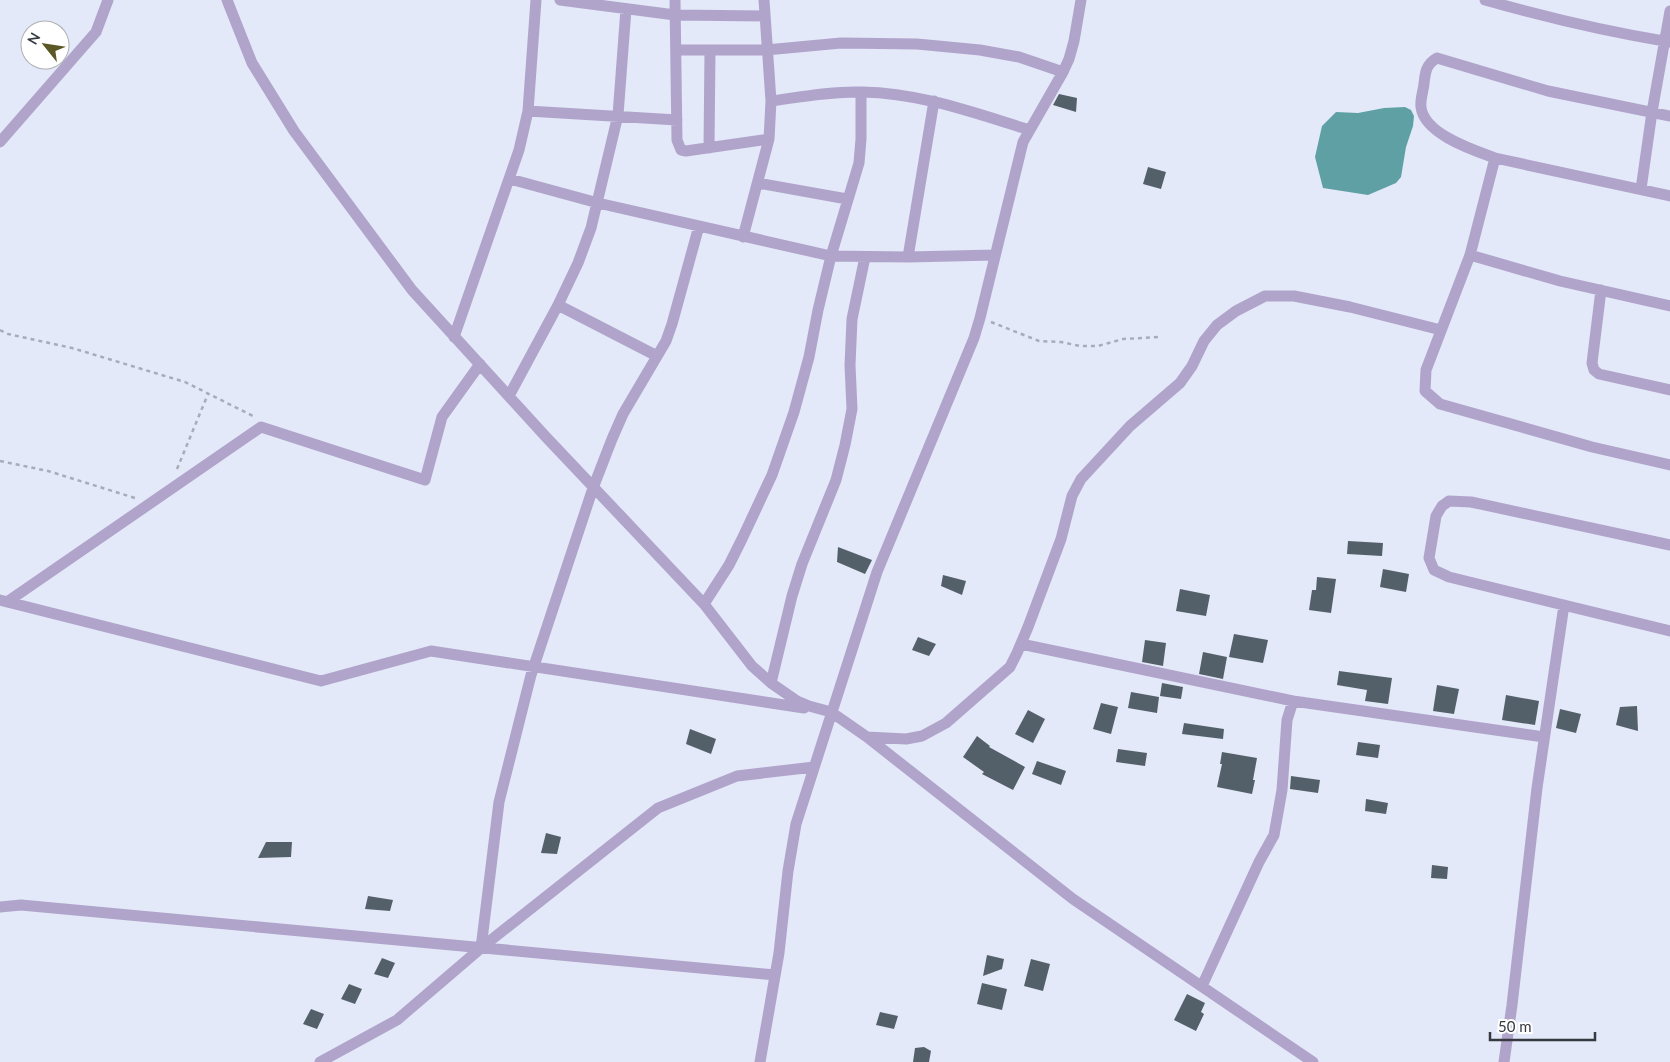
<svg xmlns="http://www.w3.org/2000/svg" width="1670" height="1062" font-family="Lato,sans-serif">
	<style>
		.water { fill: #5fa0a5 }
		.building { fill: #536069 }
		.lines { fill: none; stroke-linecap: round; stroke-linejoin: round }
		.path { stroke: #a7acb9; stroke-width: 2.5; stroke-dasharray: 4 4; stroke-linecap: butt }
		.minor { stroke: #b1a4cb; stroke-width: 11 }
	</style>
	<rect width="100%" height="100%" fill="#e3e9f9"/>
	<path class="water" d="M1405,107L1411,110L1414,116L1413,126L1406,147L1401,177L1396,183L1368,195L1323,188L1315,157L1322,126L1336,112L1358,113L1384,108Z"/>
	<path class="building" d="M1059,94L1077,98L1076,112L1053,105Z
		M1148,167L1166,172L1161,189L1143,184Z
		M1348,541L1383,543L1382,556L1347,554Z
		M838,547L872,560L865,574L837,562Z
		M1383,569L1409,574L1406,592L1380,587Z
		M943,575L966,581L962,595L941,586Z
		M1317,577L1336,579L1331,613L1309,610L1312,590H1316Z
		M1180,589L1210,595L1206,616L1176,611Z
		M1234,634L1268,640L1263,663L1229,657Z
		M918,637L936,644L929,656L912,650Z
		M1145,640L1166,643L1163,666L1142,662Z
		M1203,652L1227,657L1223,679L1199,674Z
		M1339,671L1392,678L1388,704L1365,701L1367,690L1337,685Z
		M1162,683L1183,687L1181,699L1160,696Z
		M1437,685L1459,689L1454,714L1433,711Z
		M1131,692L1159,697L1157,713L1128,708Z
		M1506,695L1539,701L1535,725L1502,720Z
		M1101,703L1118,707L1111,734L1093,729Z
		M1637,706L1638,731L1616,725L1620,707Z
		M1560,709L1581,714L1576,733L1556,728Z
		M1028,710L1045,719L1033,743L1015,734Z
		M1184,723L1224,729L1223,739L1182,734Z
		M690,729L716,739L711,754L686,744Z
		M977,736L990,746L989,747L1025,767L1013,790L982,774L984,772L963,757Z
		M1358,742L1380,745L1378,758L1356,755Z
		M1118,749L1147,753L1145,766L1116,762Z
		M1222,752L1257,758L1253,780H1255L1252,794L1217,787L1222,764H1220Z
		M1037,761L1066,771L1061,785L1032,774Z
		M1291,776L1320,780L1318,793L1290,789Z
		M1366,799L1388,803L1386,814L1365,811Z
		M546,833L561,837L557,854L541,853Z
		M266,842H292L291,857L258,858Z
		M1432,865L1448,867L1447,879L1431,878Z
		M368,896L393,900L390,911L365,909Z
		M987,955L1004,959L1002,969L983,976Z
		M382,958L395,963L388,978L374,974Z
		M1031,959L1050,964L1043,991L1024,986Z
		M982,983L1007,989L1002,1010L977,1004Z
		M349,984L362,989L355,1004L341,999Z
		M1187,994L1205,1003L1201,1012L1204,1014L1196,1031L1174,1020Z
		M311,1009L324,1014L317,1029L303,1024Z
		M880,1012L898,1016L894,1029L876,1025Z
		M924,1047L931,1051L929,1062H913L915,1048Z"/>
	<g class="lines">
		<path class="path" d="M991,322L1039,341L1061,342L1080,346H1098L1123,339L1160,337
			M0,330L8,334L72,348L185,382L255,417
			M0,461L48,471L135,498
			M177,469L208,394"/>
		<path class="minor" d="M227,0L252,63L294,131L412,290L546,437L704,604L752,666L771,683L797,701L809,706L831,712L867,737L1073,899L1313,1062
			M560,0L675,15L765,16
			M675,0L677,140L681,150L686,151L769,139
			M1485,0C1545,17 1608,32 1670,42
			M676,50H766L841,43L917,44L980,50L1019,57L1063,72
			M771,101C800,97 832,91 862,92C921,93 974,113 1030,130
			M528,111L677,120
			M1670,116L1548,91L1437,58C1426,64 1425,73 1424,84C1423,92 1420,100 1421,107C1424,134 1473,150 1495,158L1670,196
			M0,142L96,32L108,0
			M709,148L710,50
			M1495,158L1470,255L1426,370L1425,391L1440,404L1592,447L1670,465
			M510,179L598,203L831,256L908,257L995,255
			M758,183L847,199
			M1641,189L1652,112L1670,11
			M743,237L769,139L771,101L764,0
			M1470,255L1560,281L1670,306
			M908,257L934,101
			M1601,290L1592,363L1594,370L1599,374L1670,390
			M558,305L657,356
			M454,337L519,150L528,111L536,0
			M509,396L558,305L578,263L591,228L618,115L626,9
			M1670,545L1471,502L1449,501L1442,506L1436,516L1429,558L1434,570L1449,577L1670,631
			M0,600L321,681L431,651L804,708
			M7,602L261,427L425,480L442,417L480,364
			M704,604L729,565L742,539L772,475L794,412L809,357L818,310L831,256L859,163L861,139V92
			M1021,644L1293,701L1544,737
			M771,683L792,596L802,564L836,480L845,445L852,409L850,365L852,319L865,257
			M867,737L906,739L922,736L946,723L1010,667L1017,653L1028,627L1061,539L1072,496L1081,479L1130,426L1180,383L1192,366L1204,341L1217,325L1236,311L1265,296H1294L1350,307L1441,330
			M0,907L21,905L775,975
			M481,948L499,802L531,675L593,488L612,439L623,414L666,341L672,324L699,226
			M1202,986L1259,862L1274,835L1282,790L1287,720L1293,701
			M320,1062L397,1020L481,948L658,808L737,776L814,767
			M760,1062L779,953L788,871L796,824L877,572L974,338L980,318L1023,142L1063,72L1069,59L1074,41L1081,0
			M1504,1062L1512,1005L1537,788L1564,605"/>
	</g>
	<g transform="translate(45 45) rotate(300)"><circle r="24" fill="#ffffff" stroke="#afb0b2"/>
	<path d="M0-4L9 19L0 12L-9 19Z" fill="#5c5825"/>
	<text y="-8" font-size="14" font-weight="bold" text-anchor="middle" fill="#36393f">N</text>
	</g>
	<path d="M1490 1032v8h105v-8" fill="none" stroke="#36393f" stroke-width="2.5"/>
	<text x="1498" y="1032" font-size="15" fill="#36393f" stroke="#ffffff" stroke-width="4" paint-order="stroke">50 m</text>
</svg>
